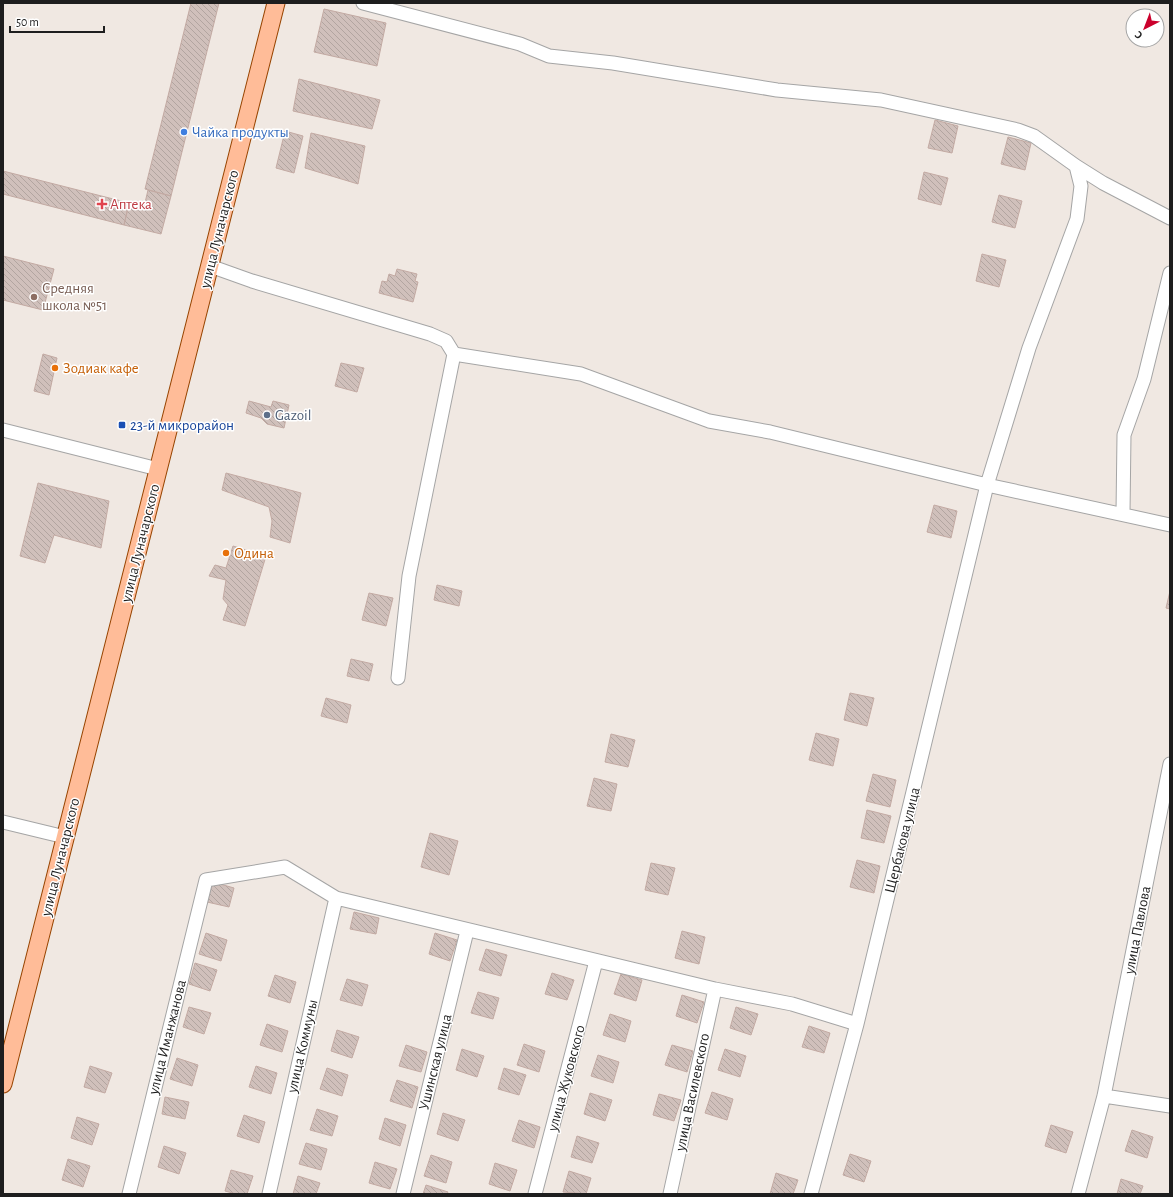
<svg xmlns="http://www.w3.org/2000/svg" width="1173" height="1197" font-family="'Alegreya Sans',sans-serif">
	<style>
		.building { fill: url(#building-back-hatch); stroke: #c3aaa3 }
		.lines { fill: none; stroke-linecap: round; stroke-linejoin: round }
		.minor-casing { stroke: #a5a5a5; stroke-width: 15 }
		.major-casing { stroke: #974400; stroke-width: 19 }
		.minor { stroke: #fff; stroke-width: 13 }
		.major { stroke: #ffbc98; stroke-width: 17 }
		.shop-dot { fill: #3f7fe0; stroke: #fff; stroke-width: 1.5 }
		.health-dot { fill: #e0444e; stroke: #fff; stroke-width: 1.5 }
		.education-dot { fill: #8d6e63; stroke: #fff; stroke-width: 1.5 }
		.food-dot { fill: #e8710a; stroke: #fff; stroke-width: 1.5 }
		.service-dot { fill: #5c6f8a; stroke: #fff; stroke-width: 1.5 }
		.transit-dot { fill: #1a4fb4; stroke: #fff; stroke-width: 1.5 }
		.labels { text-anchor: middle; stroke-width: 3; stroke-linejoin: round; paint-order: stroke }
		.shop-label { font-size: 15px; fill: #366cbe; stroke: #fff; text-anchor: start }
		.health-label { font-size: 15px; fill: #be3a42; stroke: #fff; text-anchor: start }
		.street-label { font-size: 15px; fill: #1e1e1e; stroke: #fff }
		.education-label { font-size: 15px; fill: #785e54; stroke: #fff; text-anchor: start }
		.food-label { font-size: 15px; fill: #c56008; stroke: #fff; text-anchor: start }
		.service-label { font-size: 15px; fill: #4e5e75; stroke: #fff; text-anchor: start }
		.transit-label { font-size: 15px; fill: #164399; stroke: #fff; text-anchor: start }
	</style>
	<defs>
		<pattern id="building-back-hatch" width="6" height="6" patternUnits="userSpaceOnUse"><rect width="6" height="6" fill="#d0c0bb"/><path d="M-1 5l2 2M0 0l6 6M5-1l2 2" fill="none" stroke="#b2a5a0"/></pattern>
	</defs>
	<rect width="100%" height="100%" fill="#f0e8e2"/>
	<path class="building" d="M191,3H219L171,196L145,189Z
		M324,9L386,23L377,66L314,52Z
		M299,79L380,100L372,129L293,111Z
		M935,120L958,126L952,153L928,148Z
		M285,131L303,136L294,173L276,168Z
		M311,133L365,146L358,184L305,168Z
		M1008,137L1031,143L1025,170L1001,164Z
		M3,171L129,203L124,225L3,194Z
		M924,172L948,178L941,205L918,199Z
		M148,190L171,196L161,234L124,225L129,203L144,207Z
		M999,195L1022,201L1015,228L992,222Z
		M982,254L1006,260L999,287L976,281Z
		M3,256L54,269L43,310L3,300Z
		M397,269L417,274L415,281L418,282L413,302L379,293L382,281L387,282L389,274L395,276Z
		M43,354L57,358L49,395L34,391Z
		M341,363L364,368L357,392L335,386Z
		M249,401L271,407L273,401L289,405L284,428L267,424L261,418L246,413Z
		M226,473L301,493L290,543L270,537L272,521L269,507L222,490Z
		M38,483L109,501L101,548L54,535L45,563L20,556Z
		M934,505L957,511L951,538L927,532Z
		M233,546L266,556L245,626L223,620L228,605L223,599L226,580L209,576L215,565L226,568Z
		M437,585L462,591L459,606L434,600Z
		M1170,591V609L1166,608Z
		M369,593L393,598L386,626L362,620Z
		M351,659L373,664L369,681L347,676Z
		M850,693L874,698L867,726L844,720Z
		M326,698L351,705L347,723L321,716Z
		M816,733L839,739L833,766L809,760Z
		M611,734L635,740L628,767L605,762Z
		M873,774L896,780L890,807L866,801Z
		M594,778L617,784L611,811L587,806Z
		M867,810L891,816L884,843L861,838Z
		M430,833L458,841L449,875L421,867Z
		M857,860L880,866L874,893L850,887Z
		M651,863L675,868L668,895L645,890Z
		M213,882L234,888L229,907L207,902Z
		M354,912L379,918L376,934L350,929Z
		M682,931L705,937L699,964L675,958Z
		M206,933L227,940L221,961L199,954Z
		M435,933L457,940L450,961L429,954Z
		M486,949L507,955L501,976L479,970Z
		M195,963L217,970L210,991L189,984Z
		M552,973L574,980L567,1000L545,994Z
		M621,974L642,980L636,1001L614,994Z
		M275,975L296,982L290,1003L268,996Z
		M347,979L368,985L362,1006L340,1000Z
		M478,992L499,998L493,1019L471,1013Z
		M682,995L704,1002L697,1023L676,1016Z
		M189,1007L211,1013L204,1034L183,1027Z
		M736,1007L758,1014L751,1035L730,1028Z
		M610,1014L631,1021L625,1042L603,1035Z
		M267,1024L288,1031L282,1052L260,1045Z
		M809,1026L830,1033L824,1053L802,1047Z
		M337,1030L359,1037L352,1058L331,1051Z
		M524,1044L545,1051L539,1072L517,1065Z
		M406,1045L427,1052L421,1072L399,1066Z
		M672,1045L693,1051L687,1072L665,1065Z
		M462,1049L484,1056L477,1077L456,1070Z
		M725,1049L746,1056L740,1077L718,1070Z
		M598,1055L619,1062L613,1083L591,1076Z
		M177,1058L198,1065L192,1086L170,1079Z
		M90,1066L112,1073L105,1093L84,1087Z
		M256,1066L277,1073L271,1094L249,1087Z
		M327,1068L348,1075L342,1096L320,1089Z
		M504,1068L526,1075L519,1095L498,1089Z
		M397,1080L418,1087L412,1108L390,1101Z
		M712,1092L733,1099L727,1120L705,1113Z
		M590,1093L612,1100L605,1121L584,1114Z
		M659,1094L681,1100L674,1121L653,1115Z
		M165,1097L189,1102L185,1119L162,1114Z
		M317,1109L338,1116L332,1136L310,1130Z
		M443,1113L465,1120L458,1141L437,1134Z
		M244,1115L265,1122L259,1143L237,1136Z
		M77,1117L99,1124L92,1145L71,1138Z
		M385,1118L406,1125L400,1146L379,1139Z
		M519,1120L540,1127L534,1148L512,1141Z
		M1051,1125L1073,1132L1066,1153L1045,1146Z
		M1132,1130L1153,1137L1147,1158L1125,1151Z
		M577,1136L599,1143L592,1163L571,1157Z
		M306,1143L327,1149L321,1170L299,1164Z
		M164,1146L186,1153L179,1174L158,1167Z
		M850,1154L871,1161L864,1182L843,1175Z
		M431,1155L452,1162L446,1183L424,1176Z
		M68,1159L90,1166L83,1187L62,1180Z
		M375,1162L397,1169L390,1189L369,1183Z
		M495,1163L517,1170L510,1191L489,1184Z
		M231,1170L253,1176L247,1194H236L225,1191Z
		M569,1171L591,1178L586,1194L563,1192Z
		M776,1173L798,1180L793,1194H770Z
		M298,1176L320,1183L316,1194H293Z
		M1121,1179L1143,1186L1140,1194H1117Z
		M426,1185L448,1192L447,1194H423Z"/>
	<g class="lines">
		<g class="minor-casing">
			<path id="minor" d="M363,3L520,44L549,56L613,63L777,90L881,100L1018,130L1034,136L1076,166L1081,186L1077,219L1029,348L987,485L857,1024L811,1194
				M1076,166L1103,183L1170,218
				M210,266L252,281L430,334L446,341L454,354L409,576L398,678
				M454,354L581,374L709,421L770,432L987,485L1170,525
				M3,430L158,469
				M1123,513L1124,435L1144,379L1170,273
				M3,822L65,837
				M1104,1096L1170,1106
				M129,1194L206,880L285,867L336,898L715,989L792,1004L857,1024
				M269,1194L336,898
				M403,1194L467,931
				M535,1194L596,961
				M670,1194L715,989
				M1078,1194L1104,1096L1170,764"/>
		</g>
		<g class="major-casing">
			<path id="major" d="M3,1084L276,3"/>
		</g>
		<use href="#minor" class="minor"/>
		<use href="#major" class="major"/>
	</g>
	<circle class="shop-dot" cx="184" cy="132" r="4"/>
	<path class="health-dot" d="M100 198h4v4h4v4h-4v4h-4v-4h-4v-4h4z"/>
	<circle class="education-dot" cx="34" cy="297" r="4"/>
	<g class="food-dot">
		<circle cx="55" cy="368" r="4"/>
		<circle cx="226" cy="553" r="4"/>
	</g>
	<circle class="service-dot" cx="267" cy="415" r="4"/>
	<rect class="transit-dot" x="118" y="421" width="8" height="8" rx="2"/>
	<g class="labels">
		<g class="shop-label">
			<text x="192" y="137">Чайка продукты</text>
		</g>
		<g class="health-label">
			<text x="110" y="209">Аптека</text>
		</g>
		<g class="street-label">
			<text transform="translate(219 229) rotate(-76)" y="5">улица Луначарского</text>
			<text transform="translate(140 543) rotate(-76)" y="5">улица Луначарского</text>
			<text transform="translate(902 840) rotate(-76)" y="5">Щербакова улица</text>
			<text transform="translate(60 857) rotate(-76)" y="5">улица Луначарского</text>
			<text transform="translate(1137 930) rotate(-79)" y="5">улица Павлова</text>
			<text transform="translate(167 1037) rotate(-76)" y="5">улица Иманжанова</text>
			<text transform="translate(302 1046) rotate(-77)" y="5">улица Коммуны</text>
			<text transform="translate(435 1062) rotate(-76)" y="5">Ушинская улица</text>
			<text transform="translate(566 1078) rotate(-75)" y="5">улица Жуковского</text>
			<text transform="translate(692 1092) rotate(-78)" y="5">улица Василевского</text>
		</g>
		<g class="education-label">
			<text x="42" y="293">Средняя<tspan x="42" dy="17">школа №51</tspan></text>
		</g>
		<g class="food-label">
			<text x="63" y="373">Зодиак кафе</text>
			<text x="234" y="558">Одина</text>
		</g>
		<g class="service-label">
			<text x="275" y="420">Gazoil</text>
		</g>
		<g class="transit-label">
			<text x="130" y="430">23-й микрорайон</text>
		</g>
	</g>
	<rect width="1173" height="1197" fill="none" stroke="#1e1e1e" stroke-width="8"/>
	<g transform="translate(1145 28) rotate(222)"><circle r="19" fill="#ffffff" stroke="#a5a5a5"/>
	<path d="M0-3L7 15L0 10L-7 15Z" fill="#cb002c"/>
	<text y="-6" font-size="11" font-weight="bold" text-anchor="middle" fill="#1e1e1e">С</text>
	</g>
	<path d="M10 26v6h94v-6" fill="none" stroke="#1e1e1e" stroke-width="2"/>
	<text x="16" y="26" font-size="12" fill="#1e1e1e" stroke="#ffffff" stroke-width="3" paint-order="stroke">50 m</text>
</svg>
